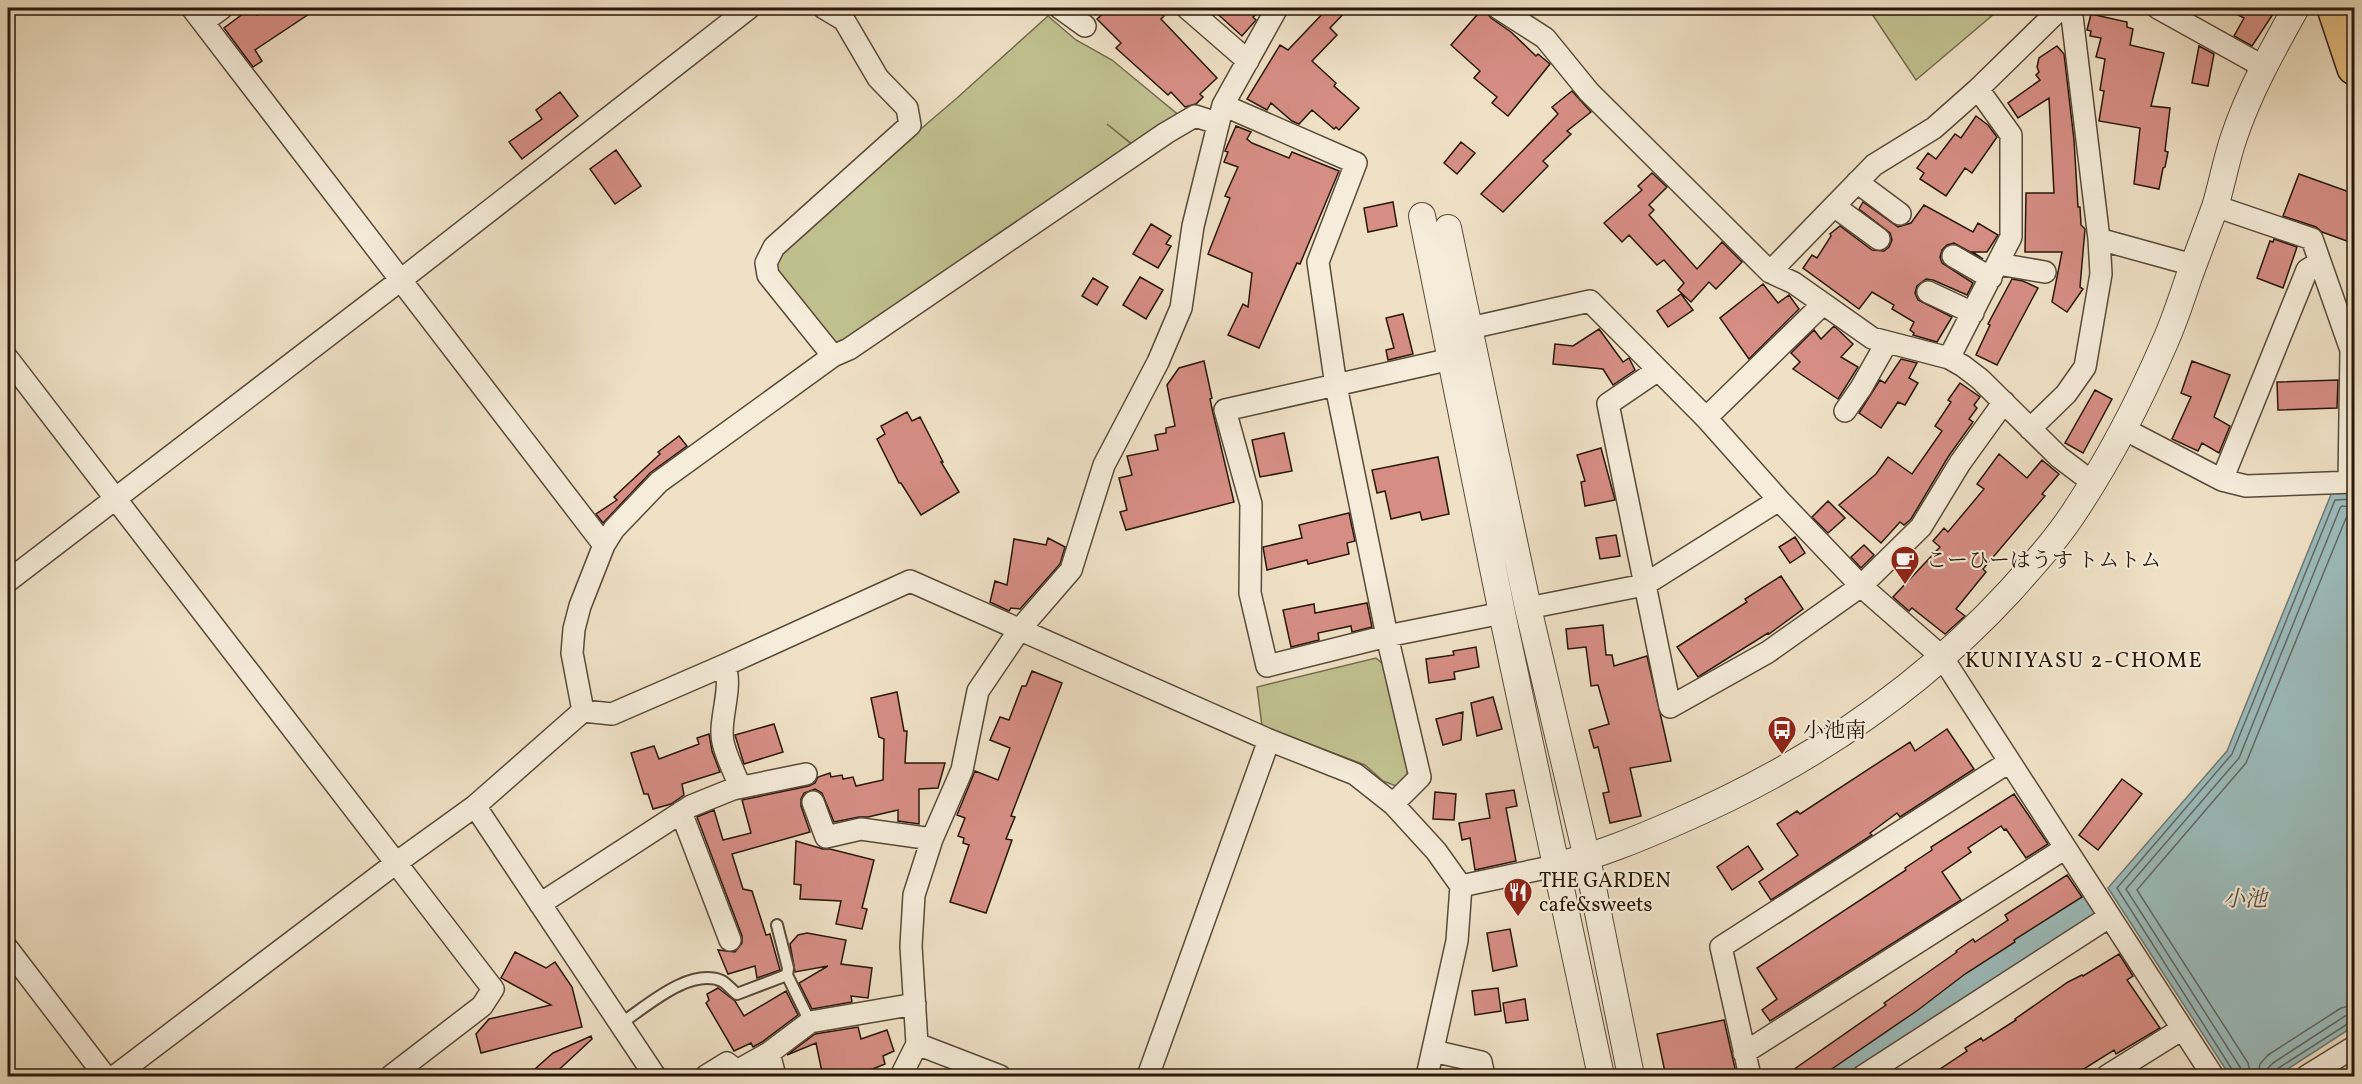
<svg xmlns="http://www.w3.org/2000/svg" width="2362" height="1084" font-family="Vollkorn,'Noto Serif JP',serif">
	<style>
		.green { fill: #c1c190; stroke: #746c4e; stroke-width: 1.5 }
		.water { fill: #9cbcbc; stroke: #6e7a75; stroke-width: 1.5 }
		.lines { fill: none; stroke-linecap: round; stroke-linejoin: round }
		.shore { stroke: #626a64; stroke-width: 1.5 }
		.river { stroke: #9cbcbc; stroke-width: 34 }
		.building { fill: #d68e84; stroke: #28170b; stroke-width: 1.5 }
		.service-casing { stroke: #5a4a3a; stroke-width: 14 }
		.minor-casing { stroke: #5a4a3a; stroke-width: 24 }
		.tertiary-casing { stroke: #5a4a3a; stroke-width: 28 }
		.primary-casing { stroke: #28170b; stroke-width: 36 }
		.service { stroke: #f5ecda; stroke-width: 10 }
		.minor { stroke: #f5ecda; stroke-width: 21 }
		.tertiary { stroke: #f5ecda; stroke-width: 26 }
		.primary { stroke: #e8c083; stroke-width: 33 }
		.labels { text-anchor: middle; stroke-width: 4.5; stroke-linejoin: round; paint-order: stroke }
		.poi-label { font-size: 21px; fill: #28170b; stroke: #f5ecda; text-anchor: start }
		.neighbourhood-label { font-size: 22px; letter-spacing: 1.5px; fill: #28170b; stroke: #f5ecda }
		.water-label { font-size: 22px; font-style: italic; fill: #515149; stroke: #f5ecda }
	</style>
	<rect width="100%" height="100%" fill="#f0e1c6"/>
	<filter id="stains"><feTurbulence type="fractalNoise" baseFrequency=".00333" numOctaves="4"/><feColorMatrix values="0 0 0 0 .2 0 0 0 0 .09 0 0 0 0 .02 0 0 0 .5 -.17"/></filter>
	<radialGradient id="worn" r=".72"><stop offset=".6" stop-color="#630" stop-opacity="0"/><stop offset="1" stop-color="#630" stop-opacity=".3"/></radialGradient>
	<path class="green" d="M1868,8H2001L1916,80Z
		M1048,16L1076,40L1112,60L1181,117L1137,148L1107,124L1136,148L835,349L775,274L779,250L957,98Z
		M1376,658L1385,666L1408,767L1406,780L1396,786L1383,781L1365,765L1262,726L1257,687Z"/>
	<path class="water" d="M2332,492L2354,494V1026L2277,1076H2230L2108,888L2227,751Z"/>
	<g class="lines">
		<path class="shore" d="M2235,1076L2233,1071L2117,888L2232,754L2335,500L2354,499
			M2242,1076L2240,1067L2126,889L2239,758L2340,508L2342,506L2354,507
			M2251,1076L2248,1063L2137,890L2246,763L2346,518L2354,516
			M2258,1076L2260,1064L2268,1055L2341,1008L2354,1005
			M2267,1076L2268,1068L2273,1063L2345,1016L2354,1014
			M2274,1076L2277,1069L2349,1023L2354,1022"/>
		<path class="river" d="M1824,1076L2081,912"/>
	</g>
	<path class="building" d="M251,8L257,15L268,8H318L255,50L262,61L253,67L224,28Z
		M1109,8H1155L1164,16L1161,19L1217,78L1200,94L1203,97L1196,104L1185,107L1171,92L1168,95L1116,48L1121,43L1097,19Z
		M1211,8H1263L1253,17L1256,20L1242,36Z
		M1328,8H1349L1330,28L1337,35L1312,61L1336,83L1334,86L1359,108L1339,130L1336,127L1334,129L1312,110L1299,124L1292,121L1271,103L1267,110L1247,99L1280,45L1288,50Z
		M1483,8L1491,18L1511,32L1536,56L1538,54L1550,64L1508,116L1492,103L1497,97L1474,78L1480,71L1451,45Z
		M2225,8H2261L2273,14L2252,46L2234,36L2244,18Z
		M2091,14L2127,22V27L2133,29L2130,45L2164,53L2151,106L2170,108L2165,151L2168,152L2165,167L2163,168L2159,189L2134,184L2140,128L2099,121L2104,91L2100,90L2105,59L2096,57L2101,38L2090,36L2091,31L2087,30Z
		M2057,46L2064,54L2074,140L2078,207H2080L2081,225L2085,229L2080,287L2083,289L2067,312L2052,302L2062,252H2025L2026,193H2054L2049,98L2018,118L2008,103L2040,80L2036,75L2039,72L2037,67L2039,58Z
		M2199,46L2214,54L2208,86L2192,83Z
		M1572,91L1591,112L1567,131L1571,134L1543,161L1548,166L1503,212L1481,194L1558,114L1552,107Z
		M560,92L578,116L522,159L509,142L542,119L536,110Z
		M1976,116L1988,125L1997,137L1972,173L1965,168L1946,196L1920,179L1924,173L1917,168L1928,153L1936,159L1955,134L1961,138Z
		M1236,126L1251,132L1247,139L1252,143L1289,158L1292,152L1339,171L1300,264L1297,263L1259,348L1228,335L1243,304L1248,307L1252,273L1208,254L1230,198L1225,196L1238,167L1224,162L1228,152L1225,151Z
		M1461,142L1475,153L1457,174L1444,163Z
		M616,150L641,186L615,204L590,169Z
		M1652,173L1667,187L1649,205L1654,210L1649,215L1697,269L1722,242L1742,262L1716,289L1709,282L1691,302L1678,290L1684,283L1664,260L1657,265L1629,235L1622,242L1604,223L1642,190L1638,186Z
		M2299,174L2355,194V244L2322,232L2316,227L2283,216Z
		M1393,202L1397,226L1368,232L1364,208Z
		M1863,202L1898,227L1911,223L1924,205L1973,232L1978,223L1998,235L1987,252H1973L1983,259L1954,243L1947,245L1942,250L1940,257L1942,263L1973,283L1967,295L1933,280L1926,279L1917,286L1915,293L1918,300L1952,317L1937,342L1913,335L1914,333L1910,330L1914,322L1892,309L1894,305L1872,292L1859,309L1803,268L1812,255L1817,258L1831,236L1830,234L1840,226L1872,250L1884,251L1889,247L1892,240L1890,233L1859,209Z
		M1151,224L1171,236L1166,244L1171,246L1158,268L1133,254Z
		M2274,239L2297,247L2283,288L2257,278L2270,241L2273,242Z
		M1140,277L1163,290L1146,319L1123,305Z
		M1093,278L1108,287L1097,305L1082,296Z
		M2012,279L2023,281L2038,288L1997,365L1976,355L1990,325L1988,324Z
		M1763,284L1778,303L1789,295L1799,309L1749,359L1720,318Z
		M1681,294L1693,310L1668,327L1657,311Z
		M1403,314L1413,354L1388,360L1386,350L1394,348L1386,318Z
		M1834,326L1853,344L1841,357L1858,367L1838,399L1793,369L1800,362L1791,353L1814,330L1821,339Z
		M1599,329L1623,362L1629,358L1635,370L1613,385L1603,369L1553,364L1555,344L1573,346Z
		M1901,359L1917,363L1909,378L1918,383L1905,405L1898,402L1881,428L1859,413L1880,380L1885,383Z
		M1204,361L1212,398L1210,399L1213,413L1234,502L1126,530L1120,512L1127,510L1119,478L1132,475L1127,456L1158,450L1155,435L1166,433V428L1175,426L1167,385L1179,368Z
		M2192,361L2230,375L2214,417L2230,426L2219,453L2202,443L2198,451L2172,439L2191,397L2181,393Z
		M2338,380L2337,408L2278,410L2277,382Z
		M1960,383L1980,397L1974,405L1977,408L1969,419L1973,422L1948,457L1911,519L1904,525L1900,522L1881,543L1839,505L1876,474L1888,457L1912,474L1942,431L1935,426L1951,402L1948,400Z
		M2095,390L2112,399L2083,453L2065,443Z
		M907,412L912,421L920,417L943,462H941L959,492L921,515L901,483H899L877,439L885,434L881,426Z
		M1284,433L1292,471L1260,477L1252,440Z
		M679,436L687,446L650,473L603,523L596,514L617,500L614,497L660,454L658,452Z
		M1601,448L1615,500L1585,506L1581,482L1585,481L1577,455Z
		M1999,454L2027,478L2042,460L2059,474L2042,494L2045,496L1983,569L1986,572L1956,609L1965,616L1945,634L1912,608L1909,611L1893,597L1940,547L1933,541L1944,528L1948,532L1984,489L1977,484Z
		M1438,457L1449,514L1422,520L1420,512L1391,519L1385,491L1377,493L1372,470Z
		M1828,501L1845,518L1828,533L1812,517Z
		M1349,513L1355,541L1347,543L1349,554L1308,564L1307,560L1267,570L1263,547L1302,538L1299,525Z
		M1616,535L1620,556L1600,559L1596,538Z
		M1795,537L1805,553L1790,563L1779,547Z
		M1048,538L1065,547L1060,564L1020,609L1011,608L1009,611L990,602L995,581L1007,585L1014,539L1046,545Z
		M1864,545L1874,555L1861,568L1851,557Z
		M1781,576L1803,609L1769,634L1768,633L1698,677L1677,647L1747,602L1745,599Z
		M1367,603L1372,627L1352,632L1351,626L1318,633L1319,640L1291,647L1283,610L1314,604L1315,613Z
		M1603,625L1606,655H1612L1614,666L1647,656L1671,761L1630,768L1641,816L1610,823L1603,793L1609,792L1598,747L1594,748L1589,730L1609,724L1598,685L1591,686L1586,647L1568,649L1566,629Z
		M1476,647L1479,667L1454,672L1455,679L1429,683L1426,659L1454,655L1453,651Z
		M1032,671L1062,683L1011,816L1015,817L1006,839L1012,840L986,913L950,902L969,845L963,843L964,838L958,836L965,818L957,815L975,771L998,780L1010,748L990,740L1000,717L1009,720L1022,686H1026Z
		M897,692L904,731H907L905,763H945L938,788L919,789V824L898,821V810L868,817H859L834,822L822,793L815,789L804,793L801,799V806L810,832L732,854L743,889L752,891L766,935L770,934L780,970L757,978L755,966L728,974L718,950L735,952L742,943V936L697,817L714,810L723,840L751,833L742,800L809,786L815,783L818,777L830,773L831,777L842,775L843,779L853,777L856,786L883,780L884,739L879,737L871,698Z
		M1493,697L1502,729L1477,736L1471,703Z
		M1463,712L1461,740L1443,745L1436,719Z
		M774,724L783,752L744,764L735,735Z
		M1947,729L1974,769L1900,817L1897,813L1870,833L1872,835L1771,900L1759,882L1798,855L1777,824L1797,811L1800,814L1910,742L1915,751Z
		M709,734L712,751L720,772L682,784L684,795L671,804L653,809L648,794H644L631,753L654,746L659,759L699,744L697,738Z
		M2122,779L2142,794L2098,850L2079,835Z
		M1514,790L1517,806L1506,808L1516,861L1475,870L1470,838L1462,840L1459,823L1490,818L1486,794Z
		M1435,792L1456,794L1454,820L1433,819Z
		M2014,794L2048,844L2026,858L2006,829L2004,830L2001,826L1968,848L1971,852L1942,872L1961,900L1770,1021L1762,1010L1777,999L1757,968L1906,870L1905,868L1932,850L1931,847Z
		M796,841L823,849H830L874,860L862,908L867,909L862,929L836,924L841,901L800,899L801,885L794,884Z
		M1748,846L1763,869L1732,890L1717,867Z
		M2067,875L2082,897L2014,940L2015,942L1965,974L1918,1010L1820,1077H1783L1886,1005L1884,1003L1957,952L1956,951L1973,939L1975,942L2008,920L2005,915Z
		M1510,929L1517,966L1493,971L1487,933Z
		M807,933L846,940L841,964L872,968L868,998L851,996L852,1002L812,1009L799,983L828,966L795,972L790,944L798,935Z
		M515,952L546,968L555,962L572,987L582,1027L481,1053L476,1034L489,1019L551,1005L501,978Z
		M2119,954L2133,976L2127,980L2160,1028L2116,1054L2114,1050L2071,1077H1928L1967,1051L1965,1048L1981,1038L1983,1041L2016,1020L2015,1019L2068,982L2082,975L2083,976Z
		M718,988L735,1001L744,1016L786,991L798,1015L762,1042L753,1047L751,1043L734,1051L706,1003L709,1000L707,994Z
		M1498,988L1501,1011L1475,1015L1472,991Z
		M1525,999L1528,1020L1506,1023L1503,1003Z
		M1724,1020L1737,1077H1666L1657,1034Z
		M858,1027L861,1039L887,1030L894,1051L883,1056L885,1064L853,1077H823L816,1043L787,1055L815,1034Z
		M591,1036L592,1039L551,1077H526L553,1053Z"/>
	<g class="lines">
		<g class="service-casing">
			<path id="service" d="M777,925L788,968L787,975L810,1022
				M620,1024C646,1007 689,967 722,981C727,984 732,990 737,994L787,975"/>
		</g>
		<g class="minor-casing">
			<path id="minor" d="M192,8L604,545
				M824,8L844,20L878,78L907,108L910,125L774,247L766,263L768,275L833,356
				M1060,8L1085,26
				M1187,8L1248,61
				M1498,8L1545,38L1589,92L1770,272L1794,283L1872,338L1949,358L1963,366L1980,379L2059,457L2092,482
				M2158,8L2264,67
				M203,22L222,8
				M1223,105L1356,163L1318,262L1336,386L1387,636L1420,777L1393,804
				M1857,182L1900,214
				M1834,206L1879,239
				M2215,206L2312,239L2351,350L2349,482
				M2099,239L2193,265
				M1953,256L1991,278
				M1998,264L2045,272
				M1770,272L1874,165L1934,128L1978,89
				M1928,292L1973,313
				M1470,328L1590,301L1706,418L1779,500L1861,586L1942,657L2213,1076
				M1949,358L2011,237V135L1978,89L2061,8
				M8,359L493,989L482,1006L391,1076
				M1451,359L1225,410L1251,504L1250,593L1267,666L1387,636L1502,613
				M1658,370L1608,404L1670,707L1768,652L1861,586L1921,527L1960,463L2004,402
				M1845,411L1861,388L1887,342
				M1706,418L1823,304
				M2030,429L2066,394L2085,367L2101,274L2099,239L2071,8
				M2124,429L2222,480L2246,486L2354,482
				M2222,480L2307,270L2320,262
				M8,581L402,279L749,8
				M1528,608L1644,585L1779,500
				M725,665C733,690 718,721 723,742C726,757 735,773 740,787
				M583,711L612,714L725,665L910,581L1269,740L1355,774L1393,804L1436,851L1461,886L1457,941L1427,1076
				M813,802L826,837L861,829L932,839
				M475,806L655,1076
				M681,812L730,940
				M1461,886L1555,866
				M540,904L691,806L733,789L806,774
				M8,949L105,1076
				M917,1044L1000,1076
				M1433,1051L1481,1062L1484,1076
				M769,1053L775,1076
				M1744,1053L2064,849
				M115,1076L396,863L475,806L583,711L572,653L574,629L580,606L604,545L614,529L659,482L833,356L849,349L1166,133L1195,116L1217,123
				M706,1076L727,1063L737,1071L769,1053L810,1022L915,1004
				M901,1076L917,1044L911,946L914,895L932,839L962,770L978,691L1020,629L1071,570L1104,465L1158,362L1181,308L1193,226L1223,105L1277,8
				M1148,1076L1269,740
				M1750,1076L1721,947L2009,762
				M1863,1076L2109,917
				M2107,1076L2182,1029
				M2307,1076L2354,1047"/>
		</g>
		<g class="tertiary-casing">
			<path id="tertiary" d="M1422,216L1502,613L1601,1076
				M1448,228L1528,608L1587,858L1631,1076
				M1555,866C1599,855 1638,839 1679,821C1806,766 1917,692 2011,590C2033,565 2057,539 2075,511C2110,458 2140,400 2165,342C2175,320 2182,297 2190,274C2198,252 2207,229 2215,207C2222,184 2226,160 2234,137C2249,92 2273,49 2296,8"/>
		</g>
		<g class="primary-casing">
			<path id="primary" d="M2334,8L2354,68"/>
		</g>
		<use href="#service" class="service"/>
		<use href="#minor" class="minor"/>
		<use href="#tertiary" class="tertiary"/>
		<use href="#primary" class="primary"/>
	</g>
	<defs>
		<g id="cafe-pin" transform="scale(1.5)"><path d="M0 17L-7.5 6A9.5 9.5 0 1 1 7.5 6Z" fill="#8f2418" stroke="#f5ecda"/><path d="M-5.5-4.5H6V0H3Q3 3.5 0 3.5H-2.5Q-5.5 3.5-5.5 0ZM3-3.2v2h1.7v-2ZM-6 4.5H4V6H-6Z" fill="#fff"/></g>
		<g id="bus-pin" transform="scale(1.5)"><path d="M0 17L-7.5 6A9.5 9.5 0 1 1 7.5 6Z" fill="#8f2418" stroke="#f5ecda"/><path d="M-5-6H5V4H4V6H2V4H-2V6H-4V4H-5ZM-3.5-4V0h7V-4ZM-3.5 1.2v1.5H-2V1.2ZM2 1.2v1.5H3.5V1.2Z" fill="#fff"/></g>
		<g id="restaurant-pin" transform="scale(1.5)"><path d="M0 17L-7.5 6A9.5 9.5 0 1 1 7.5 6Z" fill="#8f2418" stroke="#f5ecda"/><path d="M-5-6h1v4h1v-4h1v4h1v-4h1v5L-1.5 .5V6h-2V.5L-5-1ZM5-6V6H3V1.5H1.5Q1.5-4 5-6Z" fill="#fff"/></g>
	</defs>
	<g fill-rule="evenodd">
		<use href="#cafe-pin" x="1905" y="560"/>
		<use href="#bus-pin" x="1782" y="730"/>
		<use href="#restaurant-pin" x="1518" y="892"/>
	</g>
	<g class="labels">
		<g class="poi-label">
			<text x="1926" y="567">こーひーはうす トムトム</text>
			<text x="1803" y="737">小池南</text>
			<text x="1539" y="887">THE GARDEN<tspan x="1539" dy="24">cafe&amp;sweets</tspan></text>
		</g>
		<g class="neighbourhood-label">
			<text x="2084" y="667">KUNIYASU 2-CHOME</text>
		</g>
		<g class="water-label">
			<text x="2245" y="906">小池</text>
		</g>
	</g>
	<rect width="2362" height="1084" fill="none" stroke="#f0e1c6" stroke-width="30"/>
	<rect x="9" y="9" width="2344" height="1066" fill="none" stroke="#28170b" stroke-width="3"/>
	<rect x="15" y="15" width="2332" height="1054" fill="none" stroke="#28170b" stroke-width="1.5"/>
	<rect width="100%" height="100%" filter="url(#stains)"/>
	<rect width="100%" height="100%" fill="url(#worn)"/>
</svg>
